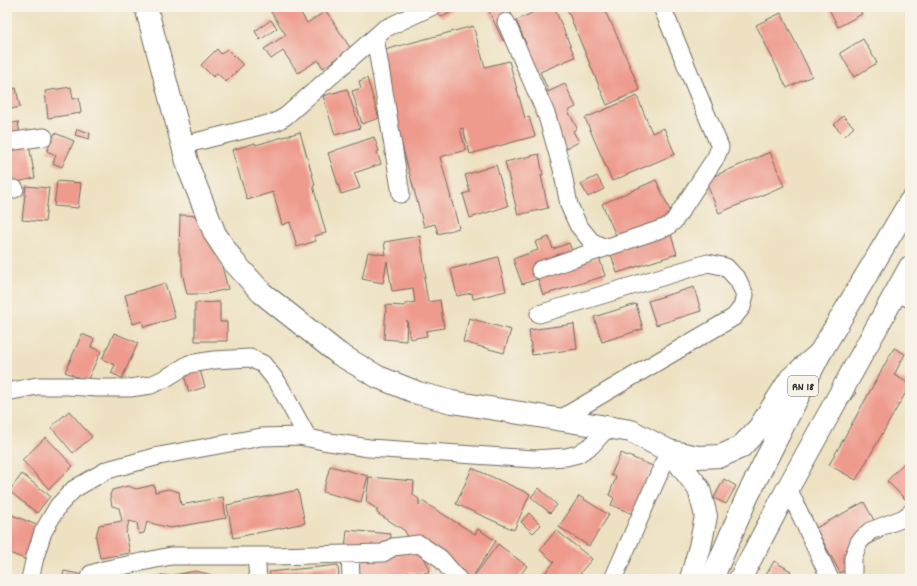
<svg xmlns="http://www.w3.org/2000/svg" width="917" height="586" font-family="Dekko,sans-serif">
	<style>
		.building { fill: #ee9b8e }
		.lines { fill: none; stroke-linecap: round; stroke-linejoin: round }
		.street-casing { stroke: #6f6b60; stroke-width: 19 }
		.secondary-casing { stroke: #6f6b60; stroke-width: 24 }
		.primary-casing { stroke: #6f6b60; stroke-width: 24 }
		.street { stroke: #fff; stroke-width: 17 }
		.secondary { stroke: #fff; stroke-width: 22 }
		.primary { stroke: #fff; stroke-width: 22 }
		.labels { text-anchor: middle; stroke-width: 3; stroke-linejoin: round; paint-order: stroke }
		.shield { fill: #f7f3e8; stroke: #686764; stroke-width: 1 }
		.shield-label { font-size: 12px; font-weight: bold; fill: #2b2b2b }
	</style>
	<rect width="100%" height="100%" fill="#f7f3e8"/>
	<filter id="ink" filterUnits="userSpaceOnUse"><feTurbulence type="fractalNoise" baseFrequency=".025" numOctaves="2"/><feDisplacementMap in="SourceGraphic" scale="8" xChannelSelector="R" yChannelSelector="G"/><feConvolveMatrix kernelMatrix="1 2 1 2 8 2 1 2 1" color-interpolation-filters="sRGB"/></filter>
	<filter id="wash" filterUnits="userSpaceOnUse"><feTurbulence type="fractalNoise" baseFrequency=".012" numOctaves="4" result="noise"/><feDisplacementMap in="SourceGraphic" scale="16" xChannelSelector="R" yChannelSelector="G"/><feGaussianBlur stdDeviation="0.9" result="paint"/><feColorMatrix in="noise" values="0 0 0 0 0 0 0 0 0 0 0 0 0 0 0 0 0 1.4 0 .05"/><feComposite in="paint" operator="in"/></filter>
	<g filter="url(#wash)">
		<rect width="100%" height="100%" fill="#ede1c1"/>
		<g id="blocks">
			<path class="building" d="M278,7H297L307,23L326,11L351,49L323,68L318,60L298,73L283,51L271,59L264,49L286,35L271,12Z
				M427,7H461L442,17Z
				M487,7H508L526,44L516,20L546,7H554L575,57L540,72L548,90L538,95L510,38L503,41Z
				M566,7H603L610,22H611L640,90L607,105Z
				M828,7H858L862,14L838,27Z
				M781,13L812,76L787,88L756,25Z
				M271,20L277,28L260,40L255,31Z
				M473,26L485,67L509,61L525,118L529,117L535,136L470,154L463,128L460,129L466,150L440,157L459,228L438,234L435,224L424,227L377,52Z
				M863,39L877,63L854,77L840,53Z
				M217,49L221,54L227,49L243,65L226,82L217,73L213,77L201,65Z
				M367,78L379,118L362,124L352,91L361,88L359,81Z
				M565,84L576,107L568,111L577,128L573,131L579,142L565,149L539,96Z
				M71,87L73,99L79,98L81,113L48,118L45,91Z
				M16,88L20,107L7,110V90Z
				M347,89L360,128L335,135L323,96Z
				M637,96L652,133L664,128L675,154L612,181L585,118Z
				M843,116L854,127L845,136L834,125Z
				M18,122L20,135L7,137V124Z
				M77,129L90,133L89,139L75,135Z
				M300,132L315,185L313,186L326,233L314,236L316,241L297,247L290,222L282,225L273,192L247,200L232,150L255,143L256,145Z
				M55,133L74,141L62,167L53,163L56,155L47,151Z
				M374,137L379,151L377,152L381,164L354,173L360,188L341,194L328,153Z
				M29,145L35,178L12,183L7,149Z
				M770,152L784,186L719,213L705,180Z
				M539,154L543,175H541L548,208L518,215L505,162Z
				M496,165L508,206L470,218L463,194L470,192L465,175Z
				M597,176L604,189L588,197L581,184Z
				M656,180L672,215L618,240L602,204Z
				M57,181L81,183L78,208L54,206Z
				M26,186L49,188L45,222L22,220Z
				M180,215L209,216L228,289L206,294H187L182,272V263L179,252Z
				M670,232L677,254L617,273L610,251Z
				M420,236L426,277H424L428,302L440,300L444,328L426,331L427,336L410,339L407,320L406,341L384,339L386,305L405,306V304L415,302L413,288L392,291L387,261L383,283L362,279L368,252L386,255L384,242Z
				M549,237L553,249L569,243L577,264L599,257L605,276L543,295L538,279L522,284L513,259L538,250L535,242Z
				M498,257L506,291L473,299L472,293L457,296L451,269Z
				M165,283L175,318L144,327L142,321L133,324L125,295Z
				M694,287L701,311L656,325L648,301Z
				M220,302V322H227V341H195V303Z
				M636,304L643,329L602,342L594,317Z
				M469,318L511,330L504,353L463,342Z
				M574,324L577,349L532,355L529,330Z
				M114,333L138,343L122,378L111,373L115,365L102,359Z
				M82,334L94,339L91,347L101,351L87,381L65,372Z
				M894,348L905,354L894,375L910,384V385L856,480L829,465Z
				M200,370L205,387L189,392L184,375Z
				M850,388L856,393L846,405L841,401Z
				M69,411L92,437L73,453L51,427Z
				M46,437L73,466L49,489L22,460Z
				M621,453L653,466L633,514L611,505L614,498L609,495L616,477L611,475Z
				M904,463L910,470V504L887,481Z
				M330,466L368,476L361,502L323,492Z
				M472,468L530,494L514,530L456,504Z
				M22,474L50,496L37,513L9,491Z
				M369,477L414,481L413,495L419,499V506L422,501L475,534L478,529L496,541L471,579L414,543L429,567L428,573L408,572L404,579H389L388,577V579H355L344,558L347,530L391,534L390,545L410,540L404,530L377,513V509L366,502Z
				M724,479L736,486L726,504L714,498Z
				M154,485L155,492L168,489L179,492L181,505L223,497L226,518L170,528L147,522L144,533L139,534L137,523L129,521L126,533L130,553L100,558L96,537L99,525L122,521L119,508L112,506L110,495L112,490L128,486L136,489Z
				M539,488L557,505L550,513L531,497Z
				M298,490L305,523L233,538L227,505Z
				M579,496L609,515L589,546L559,527Z
				M864,502L883,537L844,558L850,568L840,573L816,528Z
				M7,513L42,527L27,560L7,552Z
				M529,513L541,525L533,533L521,522Z
				M556,530L592,559L580,573L588,579H540L554,562L540,550Z
				M498,544L527,566L518,578L520,579H472Z
				M774,561L791,571L786,579H764Z
				M338,565L339,579H270L269,572Z
				M64,571L88,576L87,579H62Z
				M196,571L212,575V579H151V577L164,575L169,576Z
				M255,575L256,579H239V578Z"/>
		</g>
	</g>
	<g filter="url(#ink)">
		<use href="#blocks" fill-opacity="0" stroke="#6f6b60" stroke-width="1"/>
		<g class="lines">
			<g class="street-casing">
				<path id="street" d="M506,22L547,116L562,169L569,205L578,225L591,241L605,248
					M375,37L401,194
					M7,142L44,137
					M183,145L276,122L286,116L384,29L431,7
					M7,190L15,189
					M540,270L667,227L674,221L716,157L720,147L662,7
					M896,292L910,299
					M539,314L708,263L726,267L738,280L745,295L742,307L734,317L560,419
					M7,392L37,386H68L98,388H130L151,385L166,378L189,364L214,360L250,358L263,364L278,383L308,438
					M788,488L830,579
					M350,554L351,579
					M256,556L258,579
					M30,579L35,557L43,532L58,506L74,489L107,470L159,456L261,437L299,436L323,441L369,448L534,459L566,457L578,454L592,445L608,427
					M90,579L91,574L103,570L171,556H275L383,553L393,547L419,544L440,558L458,579
					M613,579L669,451
					M853,579V558L859,542L870,531L904,518L910,513"/>
			</g>
			<g class="secondary-casing">
				<path id="secondary" d="M146,7L189,169L215,234L233,261L262,293L339,354L378,377L418,393L452,402L631,431L669,451L698,457L721,456L741,447L759,428L791,378L820,353
					M669,451L677,460L699,489L706,516L700,547L691,579"/>
			</g>
			<g class="primary-casing">
				<path id="primary" d="M712,579L747,497L820,353L910,202
					M740,579L788,488L910,267"/>
			</g>
			<use href="#street" class="street"/>
			<use href="#secondary" class="secondary"/>
			<use href="#primary" class="primary"/>
		</g>
	</g>
	<g class="labels">
		<rect class="shield" x="788" y="376" width="30" height="20" rx="3"/>
		<g class="shield-label">
			<text x="803" y="390">RN 18</text>
		</g>
	</g>
	<rect width="917" height="586" fill="none" stroke="#f7f3e8" stroke-width="24"/>
</svg>
